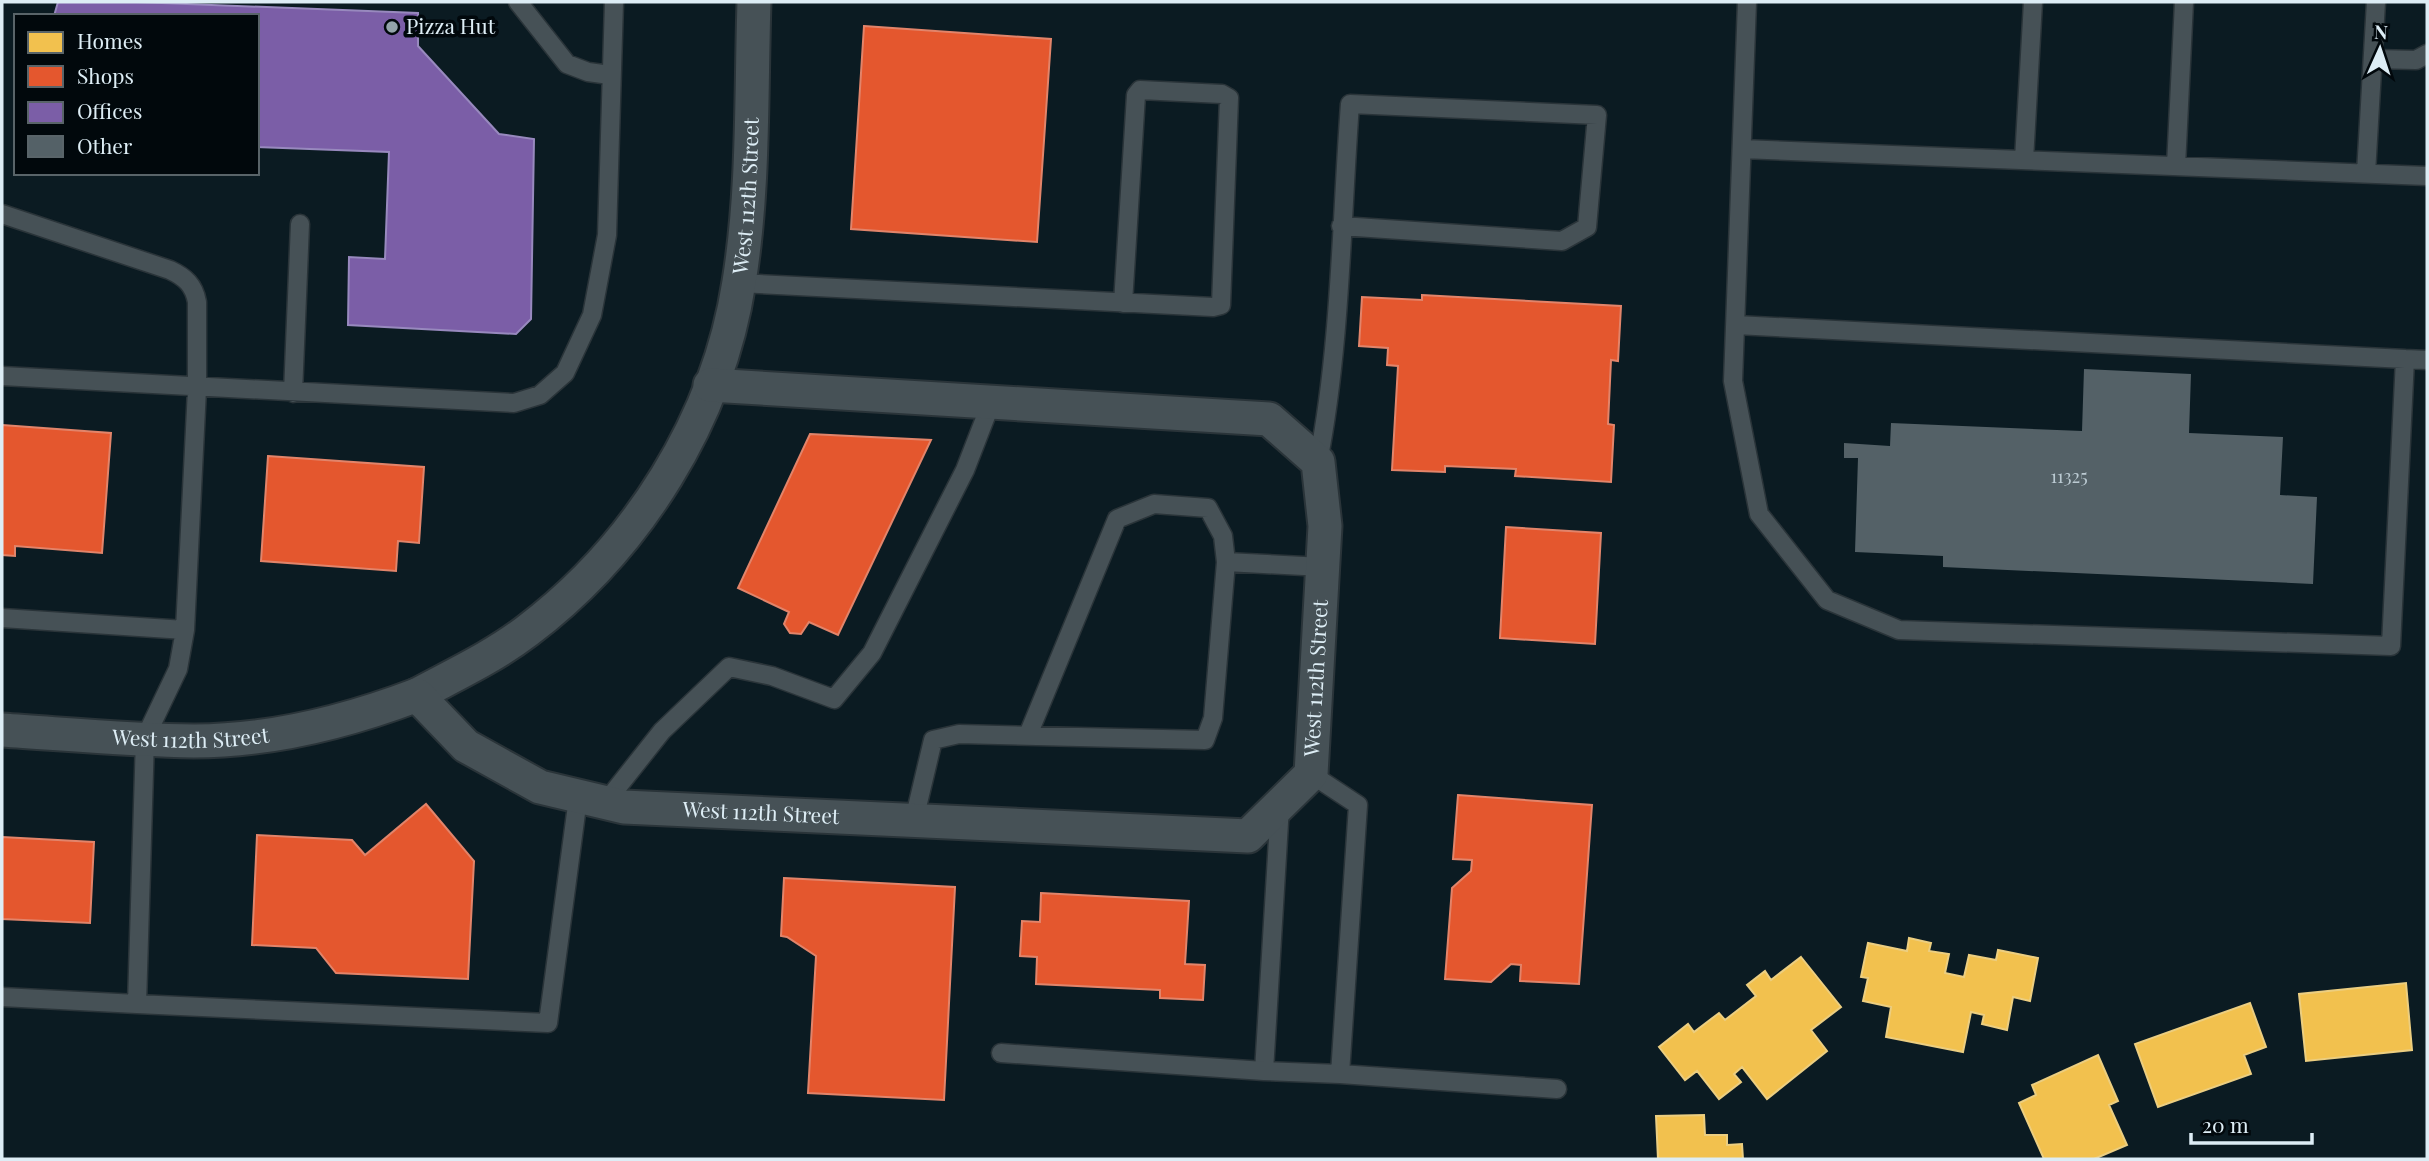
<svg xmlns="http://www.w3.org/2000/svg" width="2429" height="1161" font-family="'Playfair Display',serif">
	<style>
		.homes { fill: #f2c14e; stroke: #ecce80; stroke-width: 2 }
		.shops { fill: #e4572e; stroke: #e2846a; stroke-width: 2 }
		.offices { fill: #7b5ea7; stroke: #9889be; stroke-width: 2 }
		.building { fill: #546167 }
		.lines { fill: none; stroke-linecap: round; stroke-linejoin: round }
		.lane-casing { stroke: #2a3439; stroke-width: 21 }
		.street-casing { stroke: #2a3439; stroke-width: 37 }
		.lane { stroke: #465156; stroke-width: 18 }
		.street { stroke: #465156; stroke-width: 33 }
		.poi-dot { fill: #94a4ab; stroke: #01080c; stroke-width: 2.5 }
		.labels { text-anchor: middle; stroke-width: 7; stroke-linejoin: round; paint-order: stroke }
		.number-label { font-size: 18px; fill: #bbcad2 }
		.poi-label { font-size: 21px; fill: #ddedf5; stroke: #01080c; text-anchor: start }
		.street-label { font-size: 21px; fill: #ddedf5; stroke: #01080c }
	</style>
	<rect width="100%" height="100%" fill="#0b1b22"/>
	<path class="homes" d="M1909,938L1931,943L1929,951L1949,954L1945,973L1964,977L1969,955L1996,960L1998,950L2038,958L2030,1001L2013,997L2007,1030L1982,1024L1984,1015L1971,1012L1963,1052L1886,1037L1891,1007L1863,1001L1868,978L1861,977L1868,943L1907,951Z
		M1801,957L1841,1007L1811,1030L1827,1051L1767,1099L1742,1067L1734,1074L1741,1082L1719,1099L1697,1071L1685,1080L1659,1047L1688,1024L1694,1032L1719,1013L1725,1020L1756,996L1747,985L1765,971L1771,980Z
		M2406,983L2412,1050L2306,1061L2299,994Z
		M2250,1003L2266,1047L2244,1055L2251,1074L2158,1107L2135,1044Z
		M2098,1055L2118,1101L2109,1105L2127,1145L2094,1159H2044L2019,1103L2036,1095L2032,1085Z
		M1704,1115L1705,1135H1727V1145L1742,1144L1743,1159H1658L1656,1116Z"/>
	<path class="shops" d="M864,26L1051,39L1037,242L851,229Z
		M1422,295L1621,306L1618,361L1611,360L1608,424L1614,425L1611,482L1515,476L1516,469L1445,466V472L1392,470L1398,366L1387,365L1388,348L1359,346L1362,297L1422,300Z
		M2,425L111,433L102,553L15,546V556L2,555Z
		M810,434L931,440L838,635L809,622L801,634L790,633L784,624L789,612L738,588Z
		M268,456L424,467L419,543L398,541L396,571L261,561Z
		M1506,527L1601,533L1595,644L1500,638Z
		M1458,795L1592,805L1579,984L1520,981L1521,965L1511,964L1491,982L1445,979L1452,888L1471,871L1472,860L1453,859Z
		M426,804L474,861L468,979L336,973L316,948L252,945L257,835L352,840L365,855Z
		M2,837L94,842L90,923L2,919Z
		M784,878L955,887L944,1100L808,1093L816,956L787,937L781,936Z
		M1041,893L1189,901L1185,964L1205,965L1203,1000L1160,998V990L1036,984L1037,957L1020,956L1022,921L1040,922Z"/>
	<path class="offices" d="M58,2H136L418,13V46L499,134L534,139L531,319L516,334L348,325L349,257L385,259L389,152L257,147V16H54Z"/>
	<path class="building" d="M2084,369L2191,374L2189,433L2283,437L2280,495L2317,497L2313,584L1943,567V556L1855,552L1858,458H1844V443L1890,446L1891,423L2082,431Z"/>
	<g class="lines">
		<g class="lane-casing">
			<path id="lane" d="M518,2L567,64L588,72L610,75
				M1747,2L1733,381L1759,514L1827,600L1899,630L2391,646L2405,359L2427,360
				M2374,59L2416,60L2427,54
				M1742,149L2427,176
				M2024,160L2033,2
				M2176,166L2184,2
				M2366,173L2376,2
				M2,214L170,270C185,277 194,285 197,302V389L185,630L178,669L145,738L137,1004L548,1023L578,798
				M739,283L1213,307L1221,305L1229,98L1222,94L1140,90L1136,95L1123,303
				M1736,325L2405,359
				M2,376L514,403L540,395L565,373L592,315L607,235L614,2
				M293,393L300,224
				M1318,462C1341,345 1341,223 1350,104L1597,115L1587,227L1562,241L1341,226
				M2,618L185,630
				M1028,735L1117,519L1154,504L1208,508L1223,536L1226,562
				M1311,774L1358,805L1340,1074L1557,1089
				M605,803L662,731L729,667L772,676L834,699L872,653L965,470L991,403
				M914,820L933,740L959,734L1205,740L1213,718L1226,562L1323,567
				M2,997L137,1004
				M1001,1053L1264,1071L1280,806
				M1264,1071L1340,1074"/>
		</g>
		<g class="street-casing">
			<g id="street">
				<path id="s1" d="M417,695C454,675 493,657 527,631C637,548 718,419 739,282C754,190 751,95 754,2"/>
				<path id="s2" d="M2,730C65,734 130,740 194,741C270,741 346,722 417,695L466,746L540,787L624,807L1248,836L1311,774L1325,526L1318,462L1269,419L710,385"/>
			</g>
		</g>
		<use href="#lane" class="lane"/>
		<use href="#street" class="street"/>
	</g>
	<circle class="poi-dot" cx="392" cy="27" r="7"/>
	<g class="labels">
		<g class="number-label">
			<text x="2069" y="483">11325</text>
		</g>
		<g class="poi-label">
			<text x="406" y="34">Pizza Hut</text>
		</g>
		<g class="street-label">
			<text dy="7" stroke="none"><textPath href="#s1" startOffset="632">West 112th Street</textPath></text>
			<text dy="7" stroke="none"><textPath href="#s2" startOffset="1472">West 112th Street</textPath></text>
			<text dy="7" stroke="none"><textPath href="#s2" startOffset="189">West 112th Street</textPath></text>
			<text dy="7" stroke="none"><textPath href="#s2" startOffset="800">West 112th Street</textPath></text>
		</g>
	</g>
	<rect width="2429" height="1161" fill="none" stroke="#ddedf5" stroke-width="7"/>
	<rect x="14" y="14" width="245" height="161" fill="#01080c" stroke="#596469" stroke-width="2"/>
	<rect x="28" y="32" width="35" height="21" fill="#f2c14e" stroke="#596469" stroke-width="2"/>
	<text x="77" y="49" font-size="21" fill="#ddedf5">Homes</text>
	<rect x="28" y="66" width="35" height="21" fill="#e4572e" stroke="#596469" stroke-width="2"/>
	<text x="77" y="84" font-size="21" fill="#ddedf5">Shops</text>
	<rect x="28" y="102" width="35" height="21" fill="#7b5ea7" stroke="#596469" stroke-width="2"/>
	<text x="77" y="119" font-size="21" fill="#ddedf5">Offices</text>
	<rect x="28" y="136" width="35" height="21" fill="#546167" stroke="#596469" stroke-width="2"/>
	<text x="77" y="154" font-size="21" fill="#ddedf5">Other</text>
	<g transform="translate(2380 49) rotate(3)" stroke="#01080c" stroke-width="5" paint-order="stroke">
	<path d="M0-5L12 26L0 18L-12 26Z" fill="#ddedf5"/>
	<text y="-10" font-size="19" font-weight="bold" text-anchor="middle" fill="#ddedf5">N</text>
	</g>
	<path d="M2191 1133v10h121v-10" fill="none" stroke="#ddedf5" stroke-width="3.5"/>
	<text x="2202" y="1133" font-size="21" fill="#ddedf5" stroke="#01080c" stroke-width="5" paint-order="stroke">20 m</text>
</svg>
